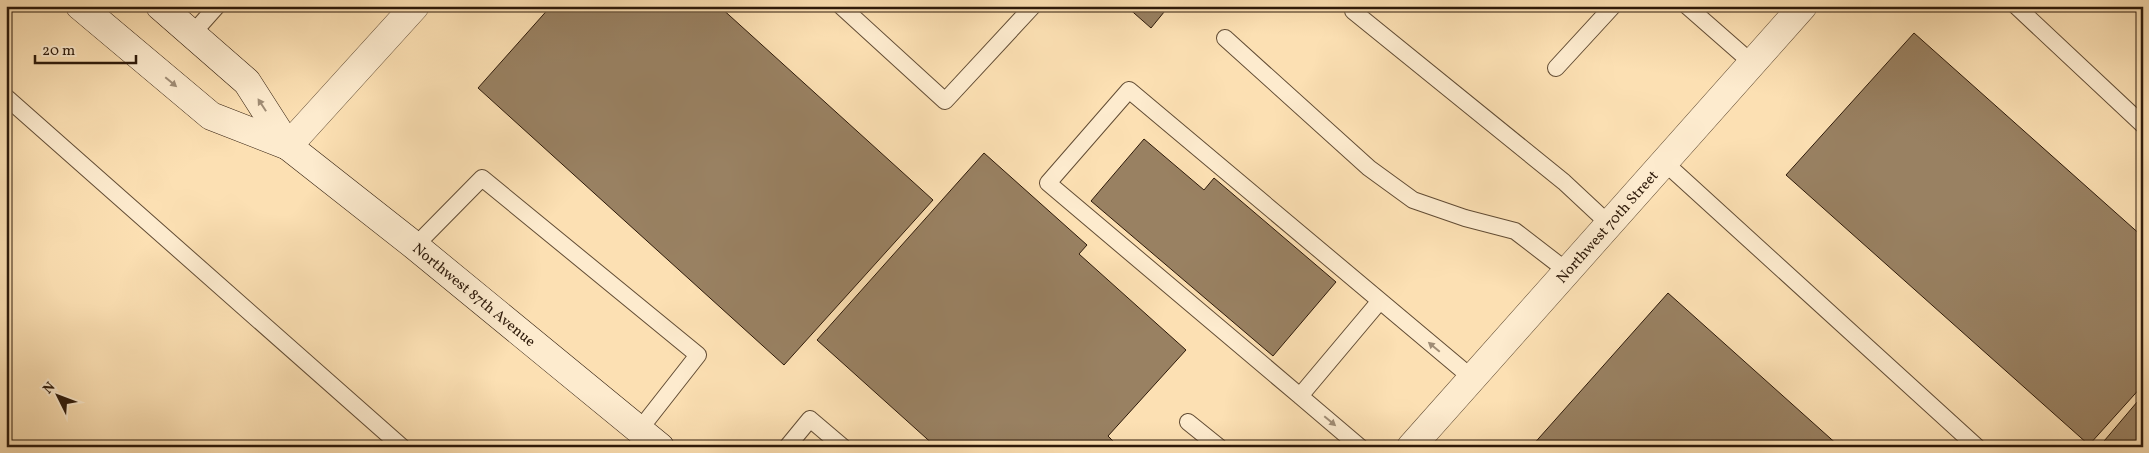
<svg xmlns="http://www.w3.org/2000/svg" width="2149" height="453" font-family="Vollkorn,serif">
	<style>
		.building { fill: #998162; stroke: #2e1a0a }
		.lines { fill: none; stroke-linecap: round; stroke-linejoin: round }
		.service-casing { stroke: #624c34; stroke-width: 18 }
		.minor-casing { stroke: #624c34; stroke-width: 29 }
		.secondary-casing { stroke: #2e1a0a; stroke-width: 29 }
		.service { stroke: #fdebce; stroke-width: 16 }
		.minor { stroke: #fdebce; stroke-width: 28 }
		.secondary { stroke: #fdebce; stroke-width: 28 }
		.oneway { fill: #a08d76 }
		.labels { text-anchor: middle; stroke-width: 5; stroke-linejoin: round; paint-order: stroke }
		.street-label { font-size: 15px; fill: #2e1a0a; stroke: #fdebce }
	</style>
	<rect width="100%" height="100%" fill="#fce0b3"/>
	<filter id="stains"><feTurbulence type="fractalNoise" baseFrequency=".004" numOctaves="4"/><feColorMatrix values="0 0 0 0 .2 0 0 0 0 .09 0 0 0 0 .02 0 0 0 .5 -.17"/></filter>
	<radialGradient id="worn" r=".72"><stop offset=".6" stop-color="#630" stop-opacity="0"/><stop offset="1" stop-color="#630" stop-opacity=".3"/></radialGradient>
	<path class="building" d="M551,6H719L933,200L784,365L478,88Z
		M1126,6H1169L1151,28Z
		M1914,33L2143,237V385L2089,445L1786,175Z
		M1144,139L1204,190L1214,178L1336,282L1273,356L1091,201Z
		M984,153L1087,245L1079,254L1186,350L1108,436L1119,447H936L817,340Z
		M1668,293L1840,447H1531Z
		M2143,395V447H2099Z"/>
	<g class="lines">
		<g class="service-casing">
			<path id="service" d="M841,6L945,101L1033,6
				M1687,6L1752,63
				M2016,6L2143,125
				M1353,11L1564,182L1609,224
				M193,33L217,6
				M1225,38L1369,168L1413,200L1465,218L1515,231L1567,271
				M1556,68L1613,6
				M6,97L402,447
				M1664,162L1977,447
				M415,246L482,178L698,355L640,429
				M1379,302L1300,396L1048,183L1129,90L1472,378
				M1300,396L1360,447
				M1188,422L1219,447
				M787,447L810,419L843,447"/>
		</g>
		<g class="minor-casing">
			<g id="minor">
				<path d="M288,146L415,6"/>
				<path id="s1" d="M1411,447L1803,6"/>
			</g>
		</g>
		<g class="secondary-casing">
			<g id="secondary">
				<path id="s2" d="M80,6L211,116L288,146L415,246L660,447"/>
				<path d="M160,6L247,82L288,146"/>
			</g>
		</g>
		<use href="#service" class="service"/>
		<use href="#minor" class="minor"/>
		<use href="#secondary" class="secondary"/>
	</g>
	<defs><path id="oneway-solid" d="M-6-.8H1V-3.2L6.5 0L1 3.2V.8H-6Z" transform="scale(1.25)"/></defs>
	<g class="oneway">
		<use href="#oneway-solid" transform="translate(171 82) rotate(40)"/>
		<use href="#oneway-solid" transform="translate(262 105) rotate(-123)"/>
		<use href="#oneway-solid" transform="translate(1434 347) rotate(-140)"/>
		<use href="#oneway-solid" transform="translate(1330 421) rotate(40)"/>
	</g>
	<g class="labels">
		<g class="street-label">
			<text dy="5" stroke="none"><textPath href="#s1" startOffset="295">Northwest 70th Street</textPath></text>
			<text dy="5" stroke="none"><textPath href="#s2" startOffset="492">Northwest 87th Avenue</textPath></text>
		</g>
	</g>
	<rect width="2149" height="453" fill="none" stroke="#fce0b3" stroke-width="25"/>
	<rect x="8" y="8" width="2134" height="438" fill="none" stroke="#2e1a0a" stroke-width="2.5"/>
	<rect x="12" y="12" width="2124" height="428" fill="none" stroke="#2e1a0a"/>
	<g transform="translate(58 396) rotate(312)" stroke="#fdebce" stroke-width="4" paint-order="stroke">
	<path d="M0-4L9 19L0 12L-9 19Z" fill="#2e1a0a"/>
	<text y="-8" font-size="14" font-weight="bold" text-anchor="middle" fill="#2e1a0a">N</text>
	</g>
	<path d="M35 55v8h101v-8" fill="none" stroke="#2e1a0a" stroke-width="2.5"/>
	<text x="42" y="55" font-size="15" fill="#2e1a0a" stroke="#fdebce" stroke-width="4" paint-order="stroke">20 m</text>
	<rect width="100%" height="100%" filter="url(#stains)"/>
	<rect width="100%" height="100%" fill="url(#worn)"/>
</svg>
